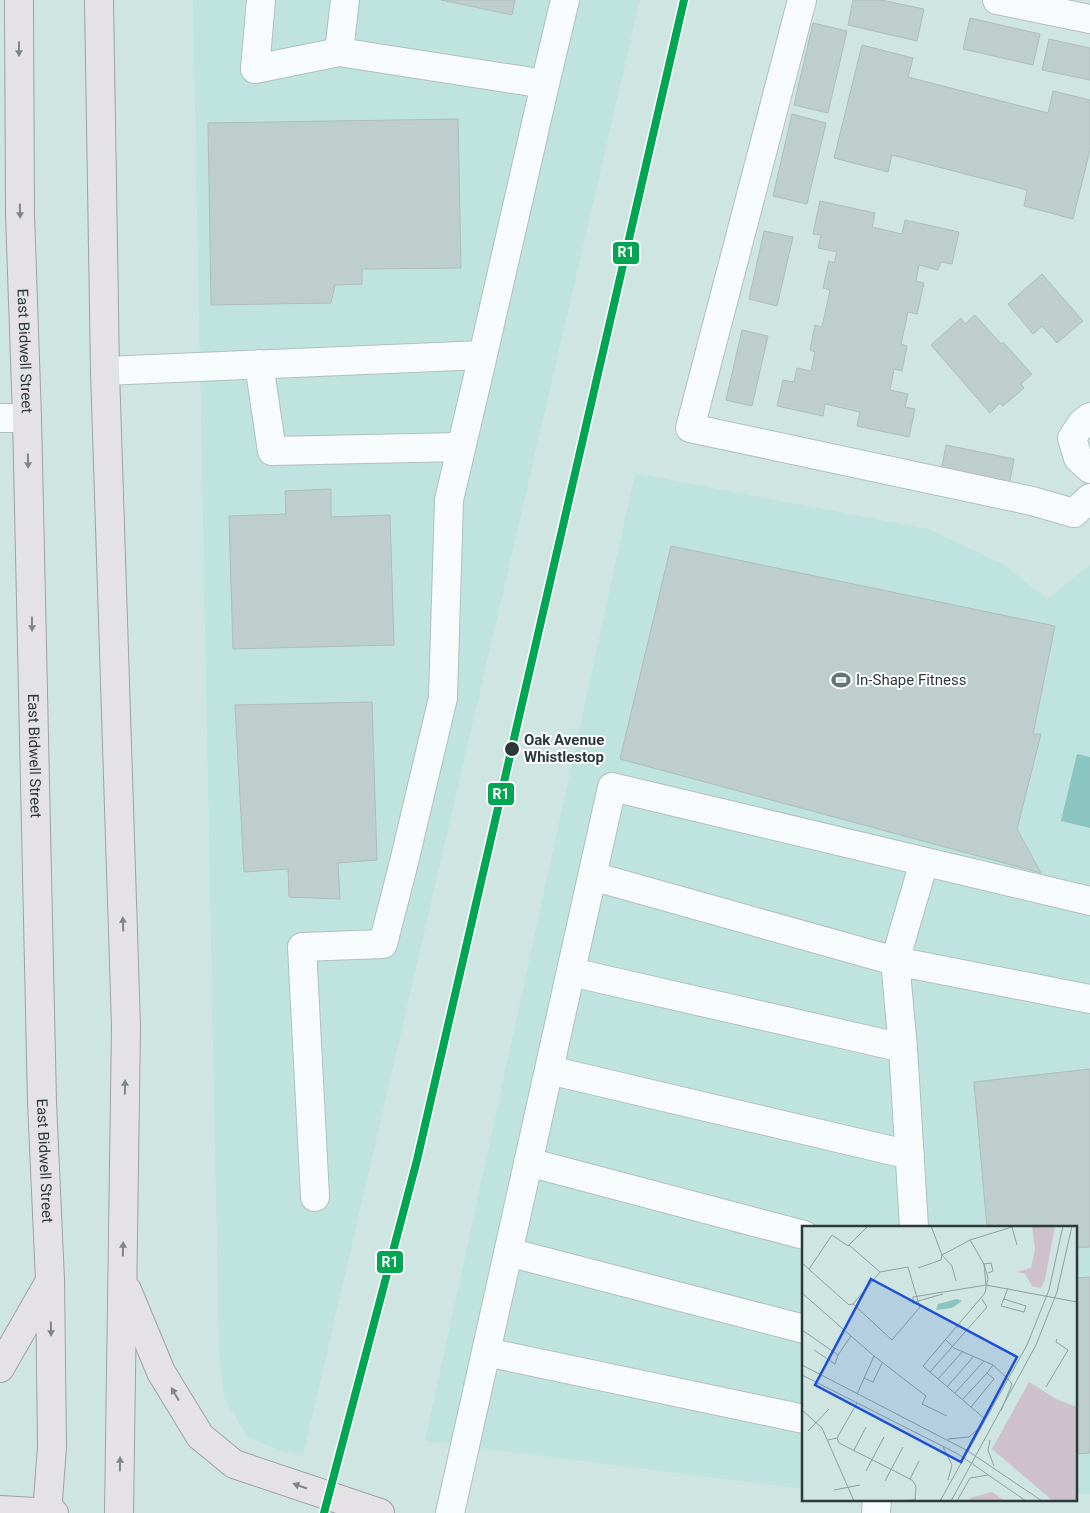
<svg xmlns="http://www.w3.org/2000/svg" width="1090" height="1513" font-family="Roboto,sans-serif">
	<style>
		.built { fill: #bfe3df }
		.water { fill: #8ac5c0 }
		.building { fill: #bececc; stroke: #adbdbc }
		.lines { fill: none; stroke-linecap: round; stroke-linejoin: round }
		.minor-casing { stroke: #b0c0be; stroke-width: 30 }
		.major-casing { stroke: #9fa1a4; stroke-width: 30 }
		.minor { stroke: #f8fbfb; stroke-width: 28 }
		.major { stroke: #e4e2e5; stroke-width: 28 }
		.rail-casing { stroke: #d0d6d5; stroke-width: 5.5 }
		.rail { stroke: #fff; stroke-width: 4; stroke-dasharray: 11; stroke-linecap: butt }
		.rail-1-casing { stroke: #fff; stroke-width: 11 }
		.rail-1 { stroke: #00a651; stroke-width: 8 }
		.oneway { fill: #7e8686 }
		.stop-dot { fill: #2b3a39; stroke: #fff; stroke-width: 2 }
		.labels { text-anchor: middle; stroke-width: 4; stroke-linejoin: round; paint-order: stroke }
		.street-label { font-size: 15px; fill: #2b3a39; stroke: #fff }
		.poi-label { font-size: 15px; fill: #2b3a39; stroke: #fff; text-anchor: start }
		.stop-label { font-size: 15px; font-weight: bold; fill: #2b3a39; stroke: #fff; text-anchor: start }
		.inset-road { fill: none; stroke: #8da19e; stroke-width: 1 }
		.view { fill: #1d4ed8; fill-opacity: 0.15; stroke: #1d4ed8; stroke-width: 2.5 }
		.inset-edge { fill: none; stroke: #2b3a39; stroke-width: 2.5 }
		.line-badge { stroke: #fff; stroke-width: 2 }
		.badge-label { font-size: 14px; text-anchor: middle; font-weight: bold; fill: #fff }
	</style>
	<rect width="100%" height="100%" fill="#cfe5e2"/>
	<path class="built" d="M193,0H640L303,1456L278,1450L248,1437L225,1400L219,1354Z
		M635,473L928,529L1005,565L1047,599L1090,565V1494H1076V1227H804V1489L425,1441Z"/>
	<path class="water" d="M1077,754L1090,757V828L1061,821Z"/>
	<path class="building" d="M441,0H515L512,15Z
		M853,0H881L924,9L917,41L848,25Z
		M970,18L1040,34L1033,65L963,49Z
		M813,23L847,31L828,113L794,105Z
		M1049,39L1090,48V80L1042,70Z
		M862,45L913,58L908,77L1048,113L1053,91L1090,100V150L1073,219L1024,206L1027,190L892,155L888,172L834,158Z
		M792,114L826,123L807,204L773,196Z
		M458,119L461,268L362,269V284L335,285L331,303L211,305L208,123Z
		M820,201L875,213L872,227L902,234L905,220L959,232L952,264L941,262L938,270L919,265L916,281L924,283L917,314L908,312L901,344L907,346L902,371L894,369L890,390L908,394L905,407L915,409L909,437L857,426L860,412L825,404L823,416L777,406L783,380L794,382L797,368L811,371L815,352L810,350L815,325L822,327L830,290L823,288L829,261L834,263L837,252L818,248L821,235L813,234Z
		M764,231L793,237L777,306L749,299Z
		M1042,274L1083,321L1057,343L1042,326L1033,334L1008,304Z
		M975,315L1001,344L1003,342L1032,374L1021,384L1024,388L1003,406L1000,403L990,413L931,345L961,318L965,324Z
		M742,330L768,336L752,406L726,400Z
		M946,445L1014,459L1009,487L941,473Z
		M331,489V517L390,515L394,645L233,649L229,516L286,514L285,491Z
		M671,546L1055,626L1033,734H1041L1017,829L1041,873L620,759Z
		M372,702L377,860L338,863L340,899L289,897L288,869L244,872L235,705Z
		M1090,1069V1247L1076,1248V1227H987L974,1082Z
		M1090,1277V1453L1076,1454V1278Z"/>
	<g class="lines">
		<g class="minor-casing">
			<path id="minor" d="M261,0L255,69L339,52
				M345,0L339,52L545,84L565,0
				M802,0L690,428L1032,501L1074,513L1090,498
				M997,0L1090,19
				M259,364L272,451L461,447
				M105,371L483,355L545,84
				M1090,417L1082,423L1072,438L1078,458L1090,469
				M0,418H27
				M592,876L895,961L1090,999
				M571,972L903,1048
				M549,1070L910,1155
				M528,1162L804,1235
				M315,1197L302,947L383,944L404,862L443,698L449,500L483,355
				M914,1227L903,1048L895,961L924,862
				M508,1252L804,1329
				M486,1352L804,1419
				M450,1513L612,787L1090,901
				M876,1513L877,1499"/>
		</g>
		<g class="major-casing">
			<g id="major">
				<path id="s1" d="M19,0L20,214L27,418L42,1102L50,1280L52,1447L47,1513"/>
				<path d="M99,0L105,371L126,1026L119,1513"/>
				<path d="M127,1290L161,1372L200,1436L234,1464L380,1513"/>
				<path d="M0,1368L50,1281"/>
				<path d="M0,1510L54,1513"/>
			</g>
		</g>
		<use href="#minor" class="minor"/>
		<use href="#major" class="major"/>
		<g class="rail-casing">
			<path id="rail" d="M668,68L684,0"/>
		</g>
		<use href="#rail" class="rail"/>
		<g class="rail-1-casing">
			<path id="rail-1" d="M324,1513L417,1160L684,0"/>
		</g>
		<use href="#rail-1" class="rail-1"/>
	</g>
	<defs><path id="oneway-solid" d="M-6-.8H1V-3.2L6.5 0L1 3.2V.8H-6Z" transform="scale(1.25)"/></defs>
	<g class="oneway">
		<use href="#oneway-solid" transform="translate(19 49) rotate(90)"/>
		<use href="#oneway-solid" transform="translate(20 211) rotate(89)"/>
		<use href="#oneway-solid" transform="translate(28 461) rotate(89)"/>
		<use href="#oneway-solid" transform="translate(32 624) rotate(89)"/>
		<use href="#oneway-solid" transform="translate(123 924) rotate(-92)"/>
		<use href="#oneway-solid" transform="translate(125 1087) rotate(-89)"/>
		<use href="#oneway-solid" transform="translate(123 1249) rotate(-89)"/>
		<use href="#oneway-solid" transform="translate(51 1329) rotate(89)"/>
		<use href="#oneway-solid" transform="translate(175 1394) rotate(-121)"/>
		<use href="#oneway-solid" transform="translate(120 1464) rotate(-89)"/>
		<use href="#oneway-solid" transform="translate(300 1486) rotate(-161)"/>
	</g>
	<defs>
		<g id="stadium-bare" transform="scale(1.5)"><path d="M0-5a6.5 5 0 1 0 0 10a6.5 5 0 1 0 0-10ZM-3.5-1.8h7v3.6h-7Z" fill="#647674" stroke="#fff" stroke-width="2.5" paint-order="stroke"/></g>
	</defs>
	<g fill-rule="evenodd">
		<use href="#stadium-bare" x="841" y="680"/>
	</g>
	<circle class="stop-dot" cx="512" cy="749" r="8"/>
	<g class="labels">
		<g class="street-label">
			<text dy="5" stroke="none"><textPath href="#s1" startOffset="351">East Bidwell Street</textPath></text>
			<text dy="5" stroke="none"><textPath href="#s1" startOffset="756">East Bidwell Street</textPath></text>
			<text dy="5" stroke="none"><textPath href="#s1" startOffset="1161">East Bidwell Street</textPath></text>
		</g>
		<g class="poi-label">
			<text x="856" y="685">In-Shape Fitness</text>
		</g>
		<g class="stop-label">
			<text x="524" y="745">Oak Avenue<tspan x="524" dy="17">Whistlestop</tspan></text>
		</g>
	</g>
	<g transform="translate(802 1226)">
		<rect width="275" height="275" fill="#cfe5e2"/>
		<path d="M230,0H253L243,54L239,62L230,60L223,48L215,46L229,42L233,23ZM227,156L256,174L275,181V275H251L190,223ZM190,266L203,275H167L168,272Z" fill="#cec1cc"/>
		<path d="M155,73L160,75L150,82L134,84L136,78Z" fill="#8ac5c0"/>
		<path class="inset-road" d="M129,0L140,29L168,14M47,19L78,46M140,29L150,40L154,55M0,37L47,79L51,78L78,46L106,41L116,75L141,68M116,42L139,34L140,29M7,43L30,9L46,20L66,0M186,47L191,45L189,37L182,38L168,14L210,1L215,19M0,67L49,110L36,129L0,104M202,73L224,80L222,86L199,80L206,62M51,78L90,114L118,81L116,75L111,78V71L184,59L275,76M49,110L72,130L55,168M144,114L152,122L191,139M12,124L33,138L36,129M72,130L124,170L120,178L145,190M0,139L166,225L240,275M128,146L185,81L180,73M0,149L156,228L224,275M62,152L71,156L80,137M136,153L161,125M145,161L172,130M244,161L266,124L254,116L255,113M153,167L182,135M160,174L185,147M169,181L192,153L185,147L191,139L206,153M0,184L20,202L52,275M199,185L210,158L206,153M183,193L121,140L183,67L186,52L182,38L184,59M6,205L27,183M35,212L55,177M146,213L167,211L179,200M26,214L35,212L37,217L110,254L114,260L113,274M188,214L186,224L192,240M141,221L150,239L146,254M52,224L64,201M64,245L82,211M108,253L117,235M83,255L101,221M32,264L58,259M83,275L114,274M138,275L225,119L247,64L261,0M149,275L234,119L255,66L270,0M155,275L168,252L186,249"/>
		<path class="view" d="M69,53L215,131L159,236L13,159Z"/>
		<rect width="275" height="275" class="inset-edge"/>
	</g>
	<g class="line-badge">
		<rect x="612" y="241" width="28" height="24" rx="5" fill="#00a651"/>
		<rect x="487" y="782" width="28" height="24" rx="5" fill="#00a651"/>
		<rect x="376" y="1250" width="28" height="24" rx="5" fill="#00a651"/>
	</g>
	<g class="badge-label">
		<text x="626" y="257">R1</text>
		<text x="501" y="799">R1</text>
		<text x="390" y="1267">R1</text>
	</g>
</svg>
